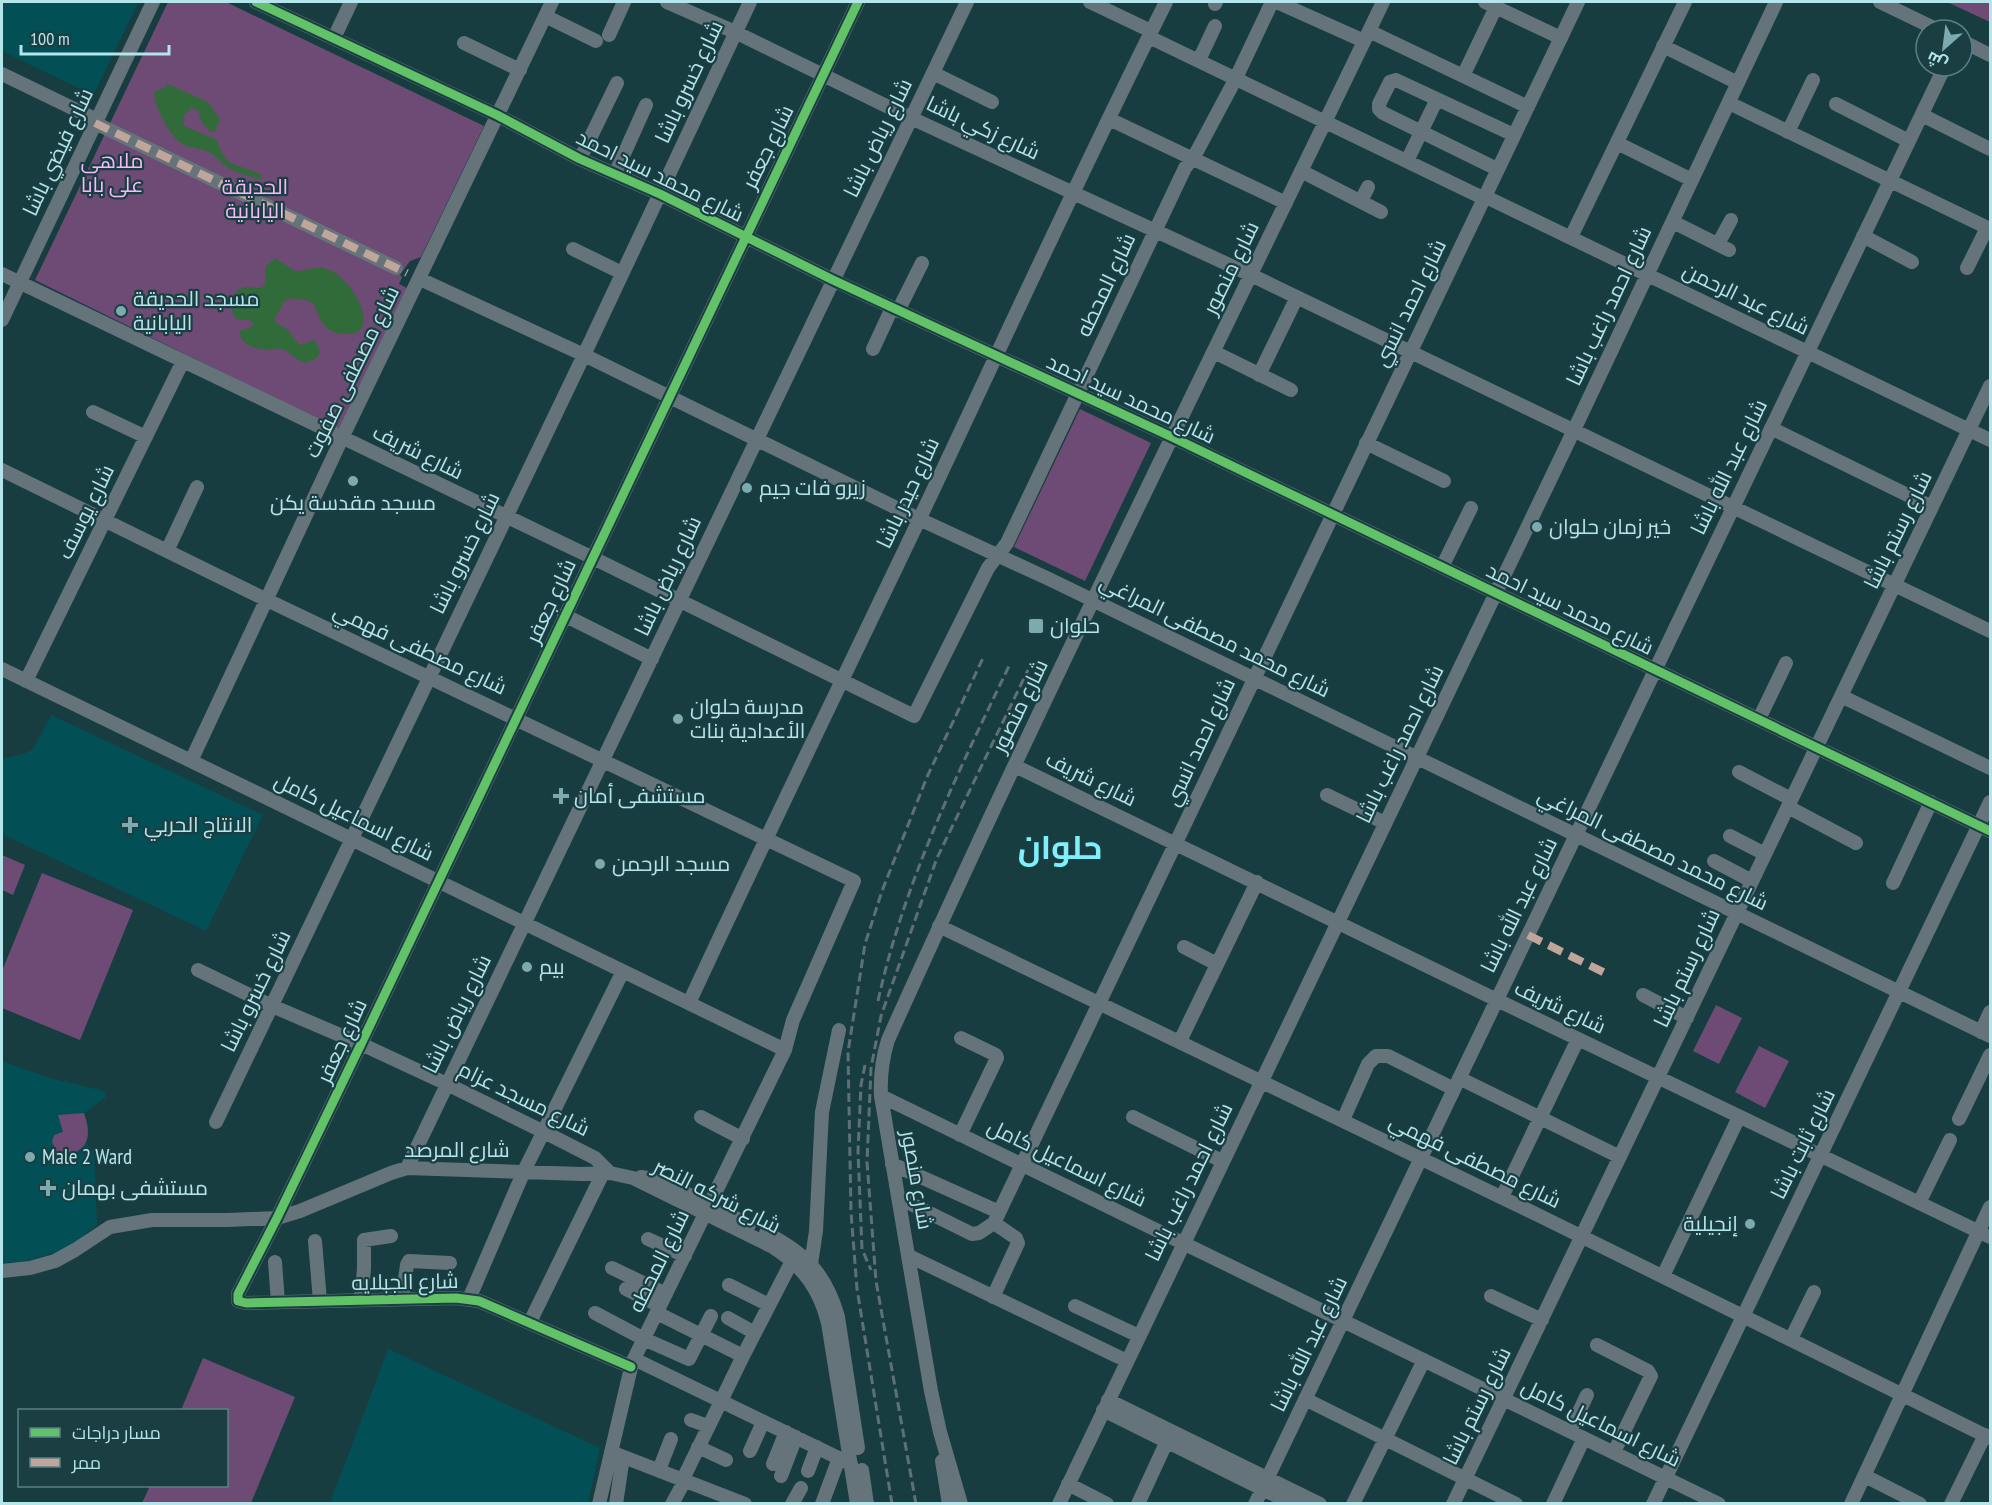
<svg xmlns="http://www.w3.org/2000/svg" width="1992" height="1505" font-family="'PT Sans Narrow',Cairo,sans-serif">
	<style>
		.built { fill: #034f56 }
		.green { fill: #6d4b74 }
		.water { fill: #326b3a }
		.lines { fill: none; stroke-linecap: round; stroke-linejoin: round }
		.minor { stroke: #65737b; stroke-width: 14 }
		.rail { stroke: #5e7076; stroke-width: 3; stroke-dasharray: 9 4.5; stroke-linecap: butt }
		.quiet { stroke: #c0a59a; stroke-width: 8; stroke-dasharray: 15 8; stroke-linecap: butt }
		.cycleway-casing { stroke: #1a3e42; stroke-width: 13 }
		.cycleway { stroke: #61c268; stroke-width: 9 }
		.poi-dot { fill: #7daaaf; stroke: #1a3e42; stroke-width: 2 }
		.labels { text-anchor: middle; stroke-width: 4.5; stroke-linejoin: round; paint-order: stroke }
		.street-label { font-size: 21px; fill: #b3e5eb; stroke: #1a3e42 }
		.park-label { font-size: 21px; fill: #f7b9f9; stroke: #1a3e42 }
		.poi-label { font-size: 21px; fill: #b3e5eb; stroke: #1a3e42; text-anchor: start }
		.town-label { font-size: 33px; font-weight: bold; fill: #7feffc; stroke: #1a3e42 }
	</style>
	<rect width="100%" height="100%" fill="#183d40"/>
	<path class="built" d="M2,2H139L93,95L2,51Z
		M51,715L263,815L206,931L2,834V759L26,753L33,749Z
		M2,1061L50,1078L104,1091L106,1097L84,1113L89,1127L86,1144L94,1151L97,1225L68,1248L27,1261L2,1263Z
		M388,1349L600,1448L588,1503H330Z"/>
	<path class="green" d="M168,2H226L484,126L421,257L410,261L400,275L402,277L399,284L407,288L339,430L35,280Z
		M1947,2H1990V22Z
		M1080,409L1151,443L1085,581L1014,547Z
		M2,855L25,865L13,895L2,890Z
		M42,873L133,910L80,1040L2,1008V971Z
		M1716,1005L1742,1018L1719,1064L1693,1051Z
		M1759,1046L1789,1061L1765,1108L1735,1092Z
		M84,1113C93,1140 87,1152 59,1157L52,1142L54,1135L63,1132L58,1115Z
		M203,1358L295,1397L251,1503H142L150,1486H226V1410H181Z"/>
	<path class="water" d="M168,84L208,102L219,118V123L215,128L217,131L211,132L202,123L198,110L192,108L184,115V126L217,140L222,154L230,163L261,174V179C255,179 237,172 230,169C223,165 218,158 212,154C202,148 190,149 181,143C170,136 151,102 155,91L164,88Z
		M275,258L295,271C305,272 316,265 327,269C352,277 386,336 344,334C315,332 322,308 309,301C303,299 296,299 291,298L284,302L275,318L276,323L287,329L299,345L315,340L320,351C318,357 316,359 311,361C299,367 293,352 282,349C277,348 272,350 268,350C256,349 239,345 240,331L253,326L254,324L249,320H240L235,318C229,306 230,287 248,287C254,287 257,289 263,287L266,280L265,267Z"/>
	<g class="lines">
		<path class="minor" d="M256,2L497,115L580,159L660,194L833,280L1172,437L1990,831
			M667,2L735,32L911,118L1251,275L1990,631
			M1090,2L1151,31
			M1277,2L1364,41
			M1485,2L1561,38
			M1880,2L1938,30
			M1215,4L1216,2
			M545,16L596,41
			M1369,31L1528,107
			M609,35L624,2
			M1149,37L1483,198
			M334,38L351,2
			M1962,41L1990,55
			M464,43L520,70
			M1663,46L1738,83
			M1199,60L1215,26
			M933,73L992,102
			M2,74L97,120
			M1463,76L1496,7
			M1729,103L1990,229
			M1836,104L1909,141
			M1922,115L1990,149
			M1109,119L1286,203
			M95,123L396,268
			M1788,132L1813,80
			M1617,143L1692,180
			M580,159L617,83
			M1407,161L1437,99
			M1497,169L1383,113L1379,109V104L1390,82L1396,80L1514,135
			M1301,171L1381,212
			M615,174L646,105
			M1484,196L1990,440
			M1361,201L1368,187
			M1673,222L1729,250
			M1863,236L1912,262
			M1571,237L1685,2
			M1718,244L1731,220
			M573,249L622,273
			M1967,268L1987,228
			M2,274L591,557L914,716L988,568L1007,543L1185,168L1195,155L1236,78L1272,2
			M420,279L584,355L919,519L1049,579L1990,1036
			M898,311L922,263
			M2,320L153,2
			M873,349L892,308
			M1214,352L1291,390
			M1259,375L1297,297
			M93,412L146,437
			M1771,428L1932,507
			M1366,443L1444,481
			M2,470L267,600L854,881L793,1020L785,1050L632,1363L599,1504
			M167,551L197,487
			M1442,567L1471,508
			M564,615L652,659
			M2,669L785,1050
			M26,681L183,361
			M1841,696L1990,768
			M1759,719L1786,663
			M191,761L342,438L552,2
			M1015,766L1497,1000L1990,1237
			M1739,772L1791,799
			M1327,795L1385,823
			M1788,807L1856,843
			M1730,836L1765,854
			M1714,861L1752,881
			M1893,883L1931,802
			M939,926L1540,1216L1990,1438
			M1184,947L1217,964
			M198,970L272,1006L361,1044L447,1084L544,1132L595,1158L610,1173
			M1643,995L1687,1018
			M689,1003C764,841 842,681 919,520C1001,347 1080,173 1166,2
			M1981,1032L1990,1012
			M1180,1041L1257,882
			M1459,1078L1620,1157
			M881,1096L1719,1504
			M701,1117L743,1139
			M1133,1117L1222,1161
			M1959,1119L1990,1055
			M1343,1120L1368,1064L1376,1056H1388L1454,1089
			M216,1122L584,355L750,2
			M960,1135L997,1058L996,1055L961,1038
			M892,1164L999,1212
			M407,1168L967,2
			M641,1177L660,1180L749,1225
			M1502,1197L1578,1039
			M899,1198L972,1234L979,1233L994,1223
			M1919,1203L1950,1140
			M766,1233C805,1253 826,1274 838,1317L858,1448
			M648,1239L685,1256
			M315,1241L320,1301
			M909,1256L1127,1361
			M275,1262L278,1302
			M811,1264L816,1231L822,1112L839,1030
			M612,1268L666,1294
			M2,1271L30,1268L55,1261L75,1250L110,1227L152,1220H228L277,1218L300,1211L391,1173L407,1168L581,1174L610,1173L633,1178L773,1247C803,1266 820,1290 828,1323L857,1504
			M1663,1276L1739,1117
			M729,1285L769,1305
			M626,1289L660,1306
			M1491,1296L1542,1320
			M993,1297L1018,1243L1016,1238L994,1223L1578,2
			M402,1299L407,1265L409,1261L450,1263
			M469,1299L524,1171L623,971
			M361,1300L364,1269V1240L391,1236
			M1075,1306L1139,1336
			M595,1313L644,1339L689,1359L711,1316
			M657,1313L743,1356
			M728,1318L755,1333
			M530,1322L603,1173
			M1791,1339L1814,1292
			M1597,1345L1648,1371L1651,1376L1614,1452
			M634,1359L851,1464
			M631,1367L479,1301L456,1298L246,1303L238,1301V1294L277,1218L361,1044L858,2
			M1305,1399L1516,1504
			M1108,1400L1320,1504
			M1103,1410L1293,1504
			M691,1420L708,1426
			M1570,1431L1587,1395
			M698,1447L726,1460
			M750,1451L763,1422
			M611,1452L745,1504
			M942,1461L949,1504
			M773,1464L786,1432
			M659,1470L671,1439
			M862,1470L867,1504
			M808,1471L817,1447
			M781,1476L796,1437
			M1865,1476L1920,1504
			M683,1479L743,1356L792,1261
			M1068,1484L1107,1504
			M616,1504L623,1457
			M672,1504L685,1480
			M792,1504L801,1488
			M822,1504L839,1458
			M961,1504L940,1432L931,1391L881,1096C880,1076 882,1059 888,1040C1045,690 1217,347 1383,2
			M1059,1504L1574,430L1776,2
			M1138,1504L1167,1441
			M1255,1504L1945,66
			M1353,1504L1424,1360
			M1453,1504L1990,386
			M1553,1504L1584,1438
			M1653,1504L1990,802
			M1851,1504L1990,1207
			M1951,1504L1985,1435"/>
		<path class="rail" d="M878,1001C904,882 958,772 1010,664
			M865,1065L861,1085L858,1151L862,1249L871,1270
			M892,1504L857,1289L851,1212L848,1052L865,944L882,891L927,777L983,658
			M916,1504L876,1281L867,1162L871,1068L881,1016L937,858L1028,670"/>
		<path class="quiet" d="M95,123L407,273
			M1528,935L1605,973"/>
		<g class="cycleway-casing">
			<path id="cycleway" d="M256,2L497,115L580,159L660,194L833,280L1172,437L1990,831
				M631,1367L479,1301L456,1298L246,1303L238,1301V1294L277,1218L361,1044L858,2"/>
		</g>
		<use href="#cycleway" class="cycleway"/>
	</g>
	<g class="poi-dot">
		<circle cx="121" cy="311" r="6"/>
		<circle cx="353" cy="481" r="6"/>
		<circle cx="747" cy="488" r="6"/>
		<circle cx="1537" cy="527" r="6"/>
		<rect x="1028" y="618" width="16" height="16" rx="3"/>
		<circle cx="678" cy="719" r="6"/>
		<path d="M558 787h6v6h6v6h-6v6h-6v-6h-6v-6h6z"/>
		<path d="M127 816h6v6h6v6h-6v6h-6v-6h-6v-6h6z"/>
		<circle cx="600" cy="864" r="6"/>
		<circle cx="527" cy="967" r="6"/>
		<circle cx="30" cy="1157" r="6"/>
		<path d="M45 1179h6v6h6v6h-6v6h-6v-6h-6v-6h6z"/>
		<circle cx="1750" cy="1224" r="6"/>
	</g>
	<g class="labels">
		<g class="street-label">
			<text transform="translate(689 82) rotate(-65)" y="7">شارع خسرو باشا</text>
			<text transform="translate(983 128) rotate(25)" y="7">شارع زكي باشا</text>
			<text transform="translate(878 138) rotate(-64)" y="7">شارع رياض باشا</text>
			<text transform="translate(768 147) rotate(-64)" y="7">شارع جعفر</text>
			<text transform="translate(58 152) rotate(-65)" y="7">شارع فيضي باشا</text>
			<text transform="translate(660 176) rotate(26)" y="7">شارع محمد سيد احمد</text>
			<text transform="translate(1231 268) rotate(-64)" y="7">شارع منصور</text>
			<text transform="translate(1106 285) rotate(-65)" y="7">شارع المحطه</text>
			<text transform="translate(1746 299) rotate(26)" y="7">شارع عبد الرحمن</text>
			<text transform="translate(1410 303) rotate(-64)" y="7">شارع احمد انسي</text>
			<text transform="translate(1609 306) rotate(-65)" y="7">شارع احمد راغب باشا</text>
			<text transform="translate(352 372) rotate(-64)" y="7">شارع مصطفى صفوت</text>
			<text transform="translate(1131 399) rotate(25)" y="7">شارع محمد سيد احمد</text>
			<text transform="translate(418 452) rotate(26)" y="7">شارع شريف</text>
			<text transform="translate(1729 467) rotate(-64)" y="7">شارع عبد الله باشا</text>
			<text transform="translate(908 493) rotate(-65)" y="7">شارع حيدر باشا</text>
			<text transform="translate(86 512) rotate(-64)" y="7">شارع يوسف</text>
			<text transform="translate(1898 530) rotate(-64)" y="7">شارع رستم باشا</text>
			<text transform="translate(465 553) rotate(-64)" y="7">شارع خسرو باشا</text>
			<text transform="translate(668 576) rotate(-65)" y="7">شارع رياض باشا</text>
			<text transform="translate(551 601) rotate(-65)" y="7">شارع جعفر</text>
			<text transform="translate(1570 609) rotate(26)" y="7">شارع محمد سيد احمد</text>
			<text transform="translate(1215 636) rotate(26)" y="7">شارع محمد مصطفى المراغي</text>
			<text transform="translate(420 649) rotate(25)" y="7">شارع مصطفى فهمي</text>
			<text transform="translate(1020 706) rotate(-64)" y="7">شارع منصور</text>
			<text transform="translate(1200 742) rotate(-65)" y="7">شارع احمد انسي</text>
			<text transform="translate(1400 744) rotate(-64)" y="7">شارع احمد راغب باشا</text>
			<text transform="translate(1091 779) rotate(26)" y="7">شارع شريف</text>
			<text transform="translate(354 817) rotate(26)" y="7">شارع اسماعيل كامل</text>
			<text transform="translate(1653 849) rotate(26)" y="7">شارع محمد مصطفى المراغي</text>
			<text transform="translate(1519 905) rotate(-64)" y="7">شارع عبد الله باشا</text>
			<text transform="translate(1687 968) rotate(-65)" y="7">شارع رستم باشا</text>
			<text transform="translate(256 991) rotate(-64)" y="7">شارع خسرو باشا</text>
			<text transform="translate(1560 1007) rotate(25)" y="7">شارع شريف</text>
			<text transform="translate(457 1014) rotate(-64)" y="7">شارع رياض باشا</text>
			<text transform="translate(342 1041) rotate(-65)" y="7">شارع جعفر</text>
			<text transform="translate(524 1099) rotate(26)" y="7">شارع مسجد عزام</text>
			<text transform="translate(1803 1144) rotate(-64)" y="7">شارع ثابت باشا</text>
			<text x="457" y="1157">شارع المرصد</text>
			<text transform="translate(1475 1161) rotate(26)" y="7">شارع مصطفى فهمي</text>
			<text transform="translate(1067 1163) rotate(26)" y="7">شارع اسماعيل كامل</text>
			<text transform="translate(917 1180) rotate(80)" y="7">شارع منصور</text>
			<text transform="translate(1189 1182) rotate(-64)" y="7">شارع احمد راغب باشا</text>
			<text transform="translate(717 1196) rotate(27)" y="7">شارع شركه النصر</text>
			<text transform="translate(659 1261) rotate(-64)" y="7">شارع المحطه</text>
			<text transform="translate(405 1282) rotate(-1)" y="7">شارع الجبلايه</text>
			<text transform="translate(1309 1344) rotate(-64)" y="7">شارع عبد الله باشا</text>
			<text transform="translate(1477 1406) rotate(-64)" y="7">شارع رستم باشا</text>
			<text transform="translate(1601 1423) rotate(26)" y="7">شارع اسماعيل كامل</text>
		</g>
		<g class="park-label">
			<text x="112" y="168">ملاهى<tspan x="112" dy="24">على بابا</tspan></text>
			<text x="255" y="194">الحديقة<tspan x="255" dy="24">اليابانية</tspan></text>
		</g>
		<g class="poi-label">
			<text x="133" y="306">مسجد الحديقة<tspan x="133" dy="24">اليابانية</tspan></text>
			<text x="759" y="495">زيرو فات جيم</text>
			<text x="353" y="510" text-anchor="middle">مسجد مقدسة يكن</text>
			<text x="1549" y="534">خير زمان حلوان</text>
			<text x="1050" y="633">حلوان</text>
			<text x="690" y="714">مدرسة حلوان<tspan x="690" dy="24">الأعدادية بنات</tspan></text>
			<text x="574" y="803">مستشفى أمان</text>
			<text x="144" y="832">الانتاج الحربي</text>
			<text x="612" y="871">مسجد الرحمن</text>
			<text x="539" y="974">بيم</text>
			<text x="42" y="1164">Male 2 Ward</text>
			<text x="62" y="1195">مستشفى بهمان</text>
			<text x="1738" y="1231" text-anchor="end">إنجيلية</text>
		</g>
		<g class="town-label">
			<text x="1060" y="859">حلوان</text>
		</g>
	</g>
	<rect width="1992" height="1505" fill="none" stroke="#b3e5eb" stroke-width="6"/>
	<rect x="18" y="1409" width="210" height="78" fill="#1a3e42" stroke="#578186" stroke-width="1.5"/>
	<rect x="30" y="1428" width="30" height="9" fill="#61c268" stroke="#578186" stroke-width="1.5"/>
	<text x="72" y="1439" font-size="18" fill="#b3e5eb">مسار دراجات</text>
	<rect x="30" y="1458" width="30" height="9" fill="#c0a59a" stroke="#578186" stroke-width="1.5"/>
	<text x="72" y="1469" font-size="18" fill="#b3e5eb">ممر</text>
	<g transform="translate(1944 48) rotate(208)"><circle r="28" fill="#1a3e42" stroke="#578186" stroke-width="1.5"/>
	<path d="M0-4.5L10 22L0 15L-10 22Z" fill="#7daaaf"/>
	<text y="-9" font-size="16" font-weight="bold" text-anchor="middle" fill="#b3e5eb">ش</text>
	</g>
	<path d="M21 45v9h148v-9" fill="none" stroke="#b3e5eb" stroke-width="3"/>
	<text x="30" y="45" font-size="18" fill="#b3e5eb" stroke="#1a3e42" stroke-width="4.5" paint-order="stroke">100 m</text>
</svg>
